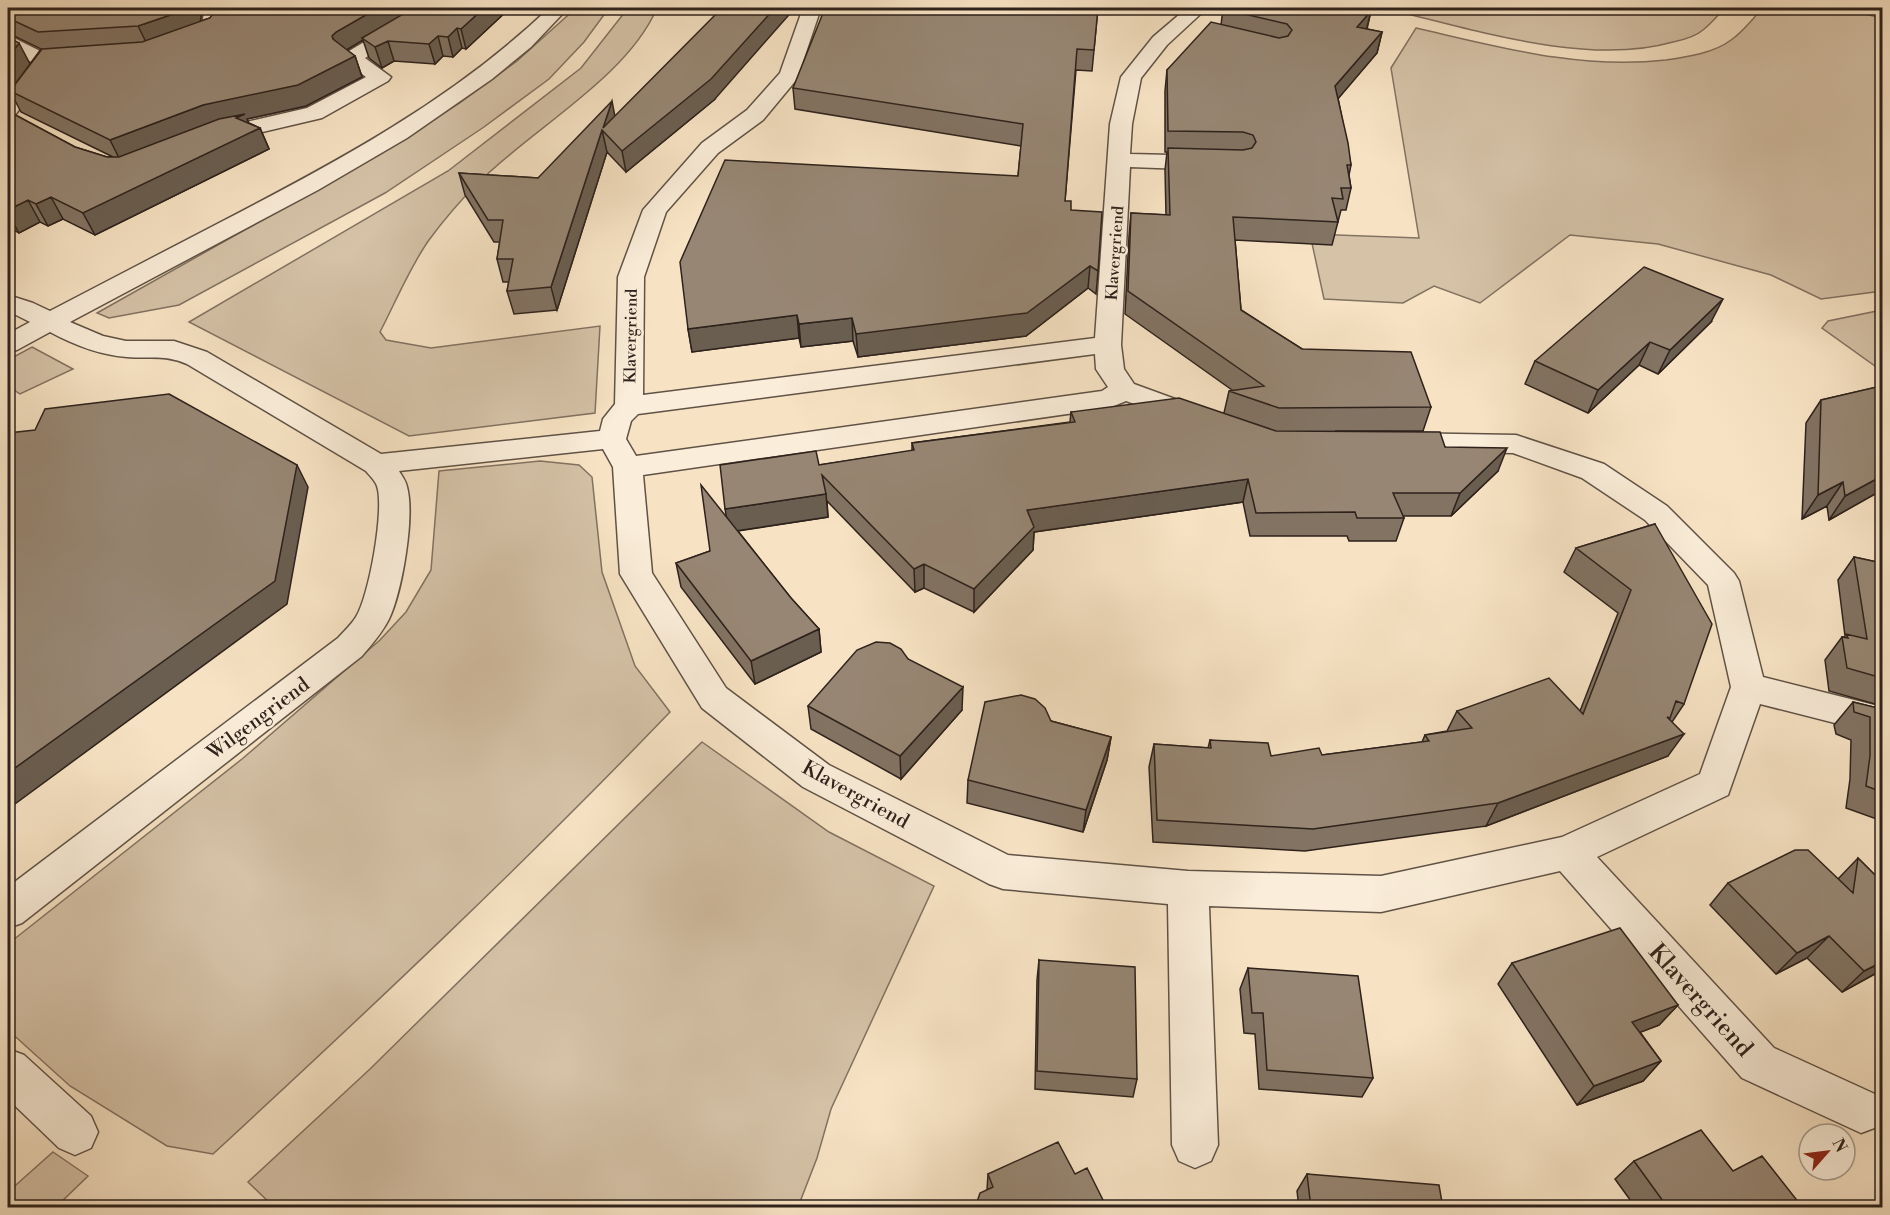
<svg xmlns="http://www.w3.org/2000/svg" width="1890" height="1215" font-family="'Libre Bodoni',serif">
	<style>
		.green { fill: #d5c2a7; stroke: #827262; stroke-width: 1.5 }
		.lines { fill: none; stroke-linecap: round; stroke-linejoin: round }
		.minor-casing { stroke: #605246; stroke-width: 3 }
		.minor { fill: #faedd9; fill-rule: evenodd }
		.wall { fill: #827363; stroke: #2e221c; stroke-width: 1.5 }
		.shaded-wall { fill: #6a5e50; stroke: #2e221c; stroke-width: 1.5 }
		.building { fill: #978673; stroke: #2e221c; stroke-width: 1.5 }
		.labels { text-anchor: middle; stroke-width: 5; stroke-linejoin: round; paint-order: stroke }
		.far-street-label { font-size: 16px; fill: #2e221c; stroke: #faedd9 }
		.street-label { font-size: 20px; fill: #2e221c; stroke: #faedd9 }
		.near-street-label { font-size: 24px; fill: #2e221c; stroke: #faedd9 }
	</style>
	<rect width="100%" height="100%" fill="#f7e3c4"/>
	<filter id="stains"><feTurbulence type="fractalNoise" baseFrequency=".00333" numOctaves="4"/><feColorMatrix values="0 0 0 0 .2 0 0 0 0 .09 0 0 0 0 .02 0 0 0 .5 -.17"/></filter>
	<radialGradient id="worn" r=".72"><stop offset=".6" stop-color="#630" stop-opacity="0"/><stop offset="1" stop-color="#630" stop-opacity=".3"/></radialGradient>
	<path class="green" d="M576,8H609L584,42L549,79L484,127L385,193L179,305L109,318L97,313L392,147L461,102L517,61Z
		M628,8H657C627,78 530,130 477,184C460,201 443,221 429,240C411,265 395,303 380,332L386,340L431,348L600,326L595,413L409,436L189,322L448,171L581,68Z
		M1383,8H1725C1718,15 1711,24 1703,30C1695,37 1683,40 1673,42C1586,67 1469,28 1383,8Z
		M1763,8H1838L1882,18V291L1821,299L1771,275L1658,244L1570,235L1480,303L1434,286L1403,303L1324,299L1310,234L1419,238L1391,68L1416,28C1499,47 1580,70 1666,60C1687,57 1714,53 1731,40C1743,32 1753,18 1763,8Z
		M1882,310V371L1822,328L1828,321Z
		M32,347L73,369L20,394L8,386V360Z
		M540,461L579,465L592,477L602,572L635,666L670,712C523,865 369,1010 213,1154L167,1146L70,1086L8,1030V944L242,759L380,640L406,612L431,570L439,471Z
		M702,742L829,832L934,886L831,1109L817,1158L798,1207L275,1208L248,1182L370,1069Z
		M53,1152L88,1176L56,1207H8V1192Z"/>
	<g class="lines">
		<g class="minor-casing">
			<path id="minor" d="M205,8H223L220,32L217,36L183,48L176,46L173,42L176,38L201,29Z
				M413,8H432L410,31L365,58L391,77L388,81L322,118L211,144L203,142L200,137L203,132L307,108L366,77L341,58L344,54L396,23Z
				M549,8H568L531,47L492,79L407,138L318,190L70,322L103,336L126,341H174L207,352L381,454L600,431L603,419L615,404L618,277L643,210L702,143L747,110L780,73L803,8H821L797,79L763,120L718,153L666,212L644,277L643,395L1095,338L1110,124L1121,77L1153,37L1187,8H1207L1167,45L1141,78L1132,124L1130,154L1211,156L1219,158L1222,163L1219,168L1211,170L1130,167L1121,345L1124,369L1134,384L1208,411L1212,417L1208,423L1198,426L1188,423L1126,401L1109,408L643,475L652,573L726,688L829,765L1008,855L1188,871L1381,876L1562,837L1700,774L1731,687L1708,585L1645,520L1582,478L1513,453L1398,451L1388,449L1383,442L1388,435L1398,433L1516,435L1604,464L1667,506L1734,573L1739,581L1763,677L1882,707V735L1760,704L1728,795L1597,857L1774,1048L1877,1095L1882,1109L1877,1127L1861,1133L1742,1078L1560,871L1381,912L1209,906L1218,1145L1211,1161L1195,1168L1179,1161L1172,1145L1168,904L1003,889L989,884L803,787L702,708L620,574L613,467L603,449L399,471C402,476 406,481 407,487C415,516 402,592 389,619C382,633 372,644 362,656L22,923L8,928V887L338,638C344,631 351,625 356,617C369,597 385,508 377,486C375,480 369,475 366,471L187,364C164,354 151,359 127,357C100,355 74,345 50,332L17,350L8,352V334L30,322L8,311V295L33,303L50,311C106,282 163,252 219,223C337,162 453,100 549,8ZM1095,354L1096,369L1108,387L1102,391L636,456L626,439L631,421L638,414Z
				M8,35L52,57L55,61L15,115L8,117V97L33,63L8,49Z
				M8,1049L24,1055L91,1116L98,1132L91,1148L75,1155L59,1148L8,1099Z"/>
		</g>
		<use href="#minor" class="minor"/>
	</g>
	<path class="wall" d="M8,8H203L200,21L210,18L214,12L215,8H510L466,49L462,48L453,57L443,56L435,64L394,61L382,68L369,58L363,40L347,50L355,56L362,77L306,106L247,119L249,123L260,128L269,149L95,235L63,219L48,226L40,222L19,233L8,227V111L75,147L107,157H113L21,112L10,91L41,49L8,33Z
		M1098,8L1092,71L1076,70L1065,201L1071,210L1098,271L1096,294L1088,288L1026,336L858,357L853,341L801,347L799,338L692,352L688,329L1018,176L1021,146L795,109L793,88Z
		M1223,9L1371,11L1367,29L1382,32L1377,53L1338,98L1351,165L1349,175L1351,188L1346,210H1341L1332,245L1235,240L1241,310L1302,349L1431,407L1423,431H1335L1445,447L1498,471L1451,516H1403L1404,518L1396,541H1349L1347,536H1250L1243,502L1034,532L1033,550L974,612L924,588L915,592L827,501L828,517L738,531L791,598L819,629L821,652L755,684L681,587L676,563L710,551L727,517L819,465L912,451V443L1070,422L1071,412L1224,413L1229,391L1232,390L1125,314L1129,236L1131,213L1166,215L1165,170L1167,152H1165V91L1167,70L1221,25Z
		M714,100L626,172L607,152L557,310L514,314L507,291L509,282H503L497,259L500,242H494L465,195L459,173L538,178L615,116Z
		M1711,322L1658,374L1639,365L1588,413L1525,384L1535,361Z
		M1882,386V490L1829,520L1827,506L1802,519L1806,423L1821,400Z
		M1655,524L1684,704L1672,722L1668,756L1486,826L1305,851L1153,842L1149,767L1154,744L1208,748L1210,740L1271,756L1322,755L1422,742L1425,735L1447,731L1457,711H1580L1618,613L1564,572L1576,548Z
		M1854,557L1882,563V706L1829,691L1825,660L1842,637H1844L1845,636L1838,580Z
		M908,659L962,710L901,779L811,729L808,706Z
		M1853,702L1882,709V821L1846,808L1850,779L1851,740L1836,734L1834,725Z
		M1051,721L1111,737L1107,760L1083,832L967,803L968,780Z
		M1858,858L1882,882V970L1842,992L1807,958L1776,974L1710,905L1728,883L1838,879Z
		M1039,960L1137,1079L1133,1097L1035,1089L1037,980Z
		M1512,963L1678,1005L1659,1025L1640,1032L1661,1061L1643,1081L1577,1105L1498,984Z
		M1248,968L1373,1078L1362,1097L1259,1089L1255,1034L1244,1033L1240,989Z
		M1634,1161L1733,1171L1803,1208H1636L1615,1179Z
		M988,1174H1075L987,1190Z
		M1307,1174L1443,1208H1299L1297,1191Z"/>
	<path class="shaded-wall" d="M191,8H203L199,27L148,46L138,26Z
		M378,8H411L395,21L362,38L363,40L343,52L333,39L332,36L336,32Z
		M484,8H510L466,49L461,29Z
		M775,8H795L714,100L626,172L622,151Z
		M1371,11L1366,31L1357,27Z
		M457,28L462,48L453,57L448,37Z
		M1382,32L1377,53L1331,107L1335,86Z
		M438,36L443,56L435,64L429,44Z
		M388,41L394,61L382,68L375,47Z
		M19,43L30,64L8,94V58Z
		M355,56L362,77L306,106L247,119L252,132L260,128L269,149L95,235L83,213L121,162L110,140L203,105Z
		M612,101L616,122L603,128Z
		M602,130L607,152L557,310L551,287Z
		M51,197L63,219L48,226L36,204Z
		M28,200L40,222L19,233L8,213V210Z
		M1090,266L1088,288L1026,336L858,357L856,334Z
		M1723,299L1711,322L1658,374L1670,350Z
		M797,315L799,338L692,352L688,329Z
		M852,318L853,341L801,347L799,324Z
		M1650,342L1639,365L1588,413L1598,390Z
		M1507,448L1498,471L1451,516L1460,493Z
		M297,465L308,487L287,604L8,809V773Z
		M1882,476V490L1829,520L1845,496Z
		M1248,479L1243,502L1034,532L1033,550L974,612V589L1027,510Z
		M1843,482L1827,506L1802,519L1818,495Z
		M826,494L828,517L729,532L725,509Z
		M924,564V588L915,592L914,569Z
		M819,629L821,652L755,684L751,661Z
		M963,687L962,710L901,779L900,756Z
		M1684,734L1668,756L1486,826L1498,803Z
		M1111,737L1107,760L1083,832L1086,810Z
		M1829,936L1807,958L1776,974L1797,953Z
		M1882,962V970L1842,992L1864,971Z
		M1678,1005L1659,1025L1615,1042L1632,1022Z
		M1661,1061L1643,1081L1577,1105L1594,1086Z"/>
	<path class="building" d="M8,8H191L138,26L38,32L8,18Z
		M215,8H378L336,32L332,36L333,39L355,56L298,85L203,105L110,140L10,91L42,49L142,42L210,18L214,12Z
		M410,8H484L461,29L457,28L448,37L438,36L429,44L388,41L375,47L362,38L405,13Z
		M722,8H775L711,79L622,151L602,130L551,287L507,291L513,259H497L503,220H488L459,173L538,178L612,101L603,128Z
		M825,8H1098L1094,50L1077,49L1065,201H1071V210L1102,212L1098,271L1090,266L1027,313L856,334L852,318L799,324L797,315L688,329L680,262L725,160L1018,176L1023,124L793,88Z
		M1225,8H1354L1371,11L1357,27L1382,32L1335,86L1348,143L1351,165H1347L1351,188H1341L1343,199L1332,198L1338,222L1233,217L1241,310L1302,349L1411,352L1431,407L1279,408L1229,391L1264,386L1128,291L1131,213L1170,215L1168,148L1243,150L1252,148L1256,142L1253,135L1243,132L1168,131L1167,70L1211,22L1279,38L1288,36L1292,30L1287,24L1223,9Z
		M8,37L19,43L8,58Z
		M8,111L75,147L107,157H119L219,119L245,114L236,118L260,128L83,213L51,197L36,204L28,200L8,210Z
		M1644,267L1723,299L1670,350L1650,342L1598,390L1535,361Z
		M1881,386H1882V476L1845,496L1843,482L1818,495L1821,400Z
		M169,394L297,465L275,581L8,773V433L35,430L45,409Z
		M1179,398L1276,431L1440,432L1445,447L1507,448L1460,493H1393L1404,518H1357L1355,512L1256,513L1248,479L1027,510L1034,527L974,589L924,564L914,569L822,475L826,494L725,509L720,465L816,451L819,465L914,450L912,443L1075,422L1071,412Z
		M701,485L791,598L819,629L751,661L676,563L710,551Z
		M1655,524L1712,624L1684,704L1676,701L1670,718L1667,717L1684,734L1498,803L1313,829L1157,820L1154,744L1211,748L1210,740L1268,743L1271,756L1319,748L1322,755L1429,741L1425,735L1472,728L1457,711L1549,678L1583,714L1631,590L1576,548Z
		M1854,557L1882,563V678L1847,668L1842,637L1848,638L1846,634L1867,639Z
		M876,642L890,643L901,649L908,659L963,687L900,756L808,706L857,650Z
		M1021,695L1035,699L1045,708L1051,721L1111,737L1086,810L968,780L985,702Z
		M1853,702L1882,709V792L1866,786L1870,756V717L1854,712Z
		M1795,850H1808L1853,893L1858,858L1882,882V962L1864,971L1829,936L1797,953L1728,883Z
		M1620,928L1678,1005L1632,1022L1661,1061L1594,1086L1512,963Z
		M1039,960L1135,967L1137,1079L1037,1071Z
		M1248,968L1358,976L1373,1078L1267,1070L1263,1013H1252Z
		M1701,1130L1733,1171L1762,1156L1803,1208H1668L1634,1161Z
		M1058,1142L1075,1174L1087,1168L1107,1208H975L980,1193L993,1187L988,1174Z
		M1307,1174L1439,1185L1443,1208H1311Z"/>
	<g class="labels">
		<g class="far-street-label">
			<text transform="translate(1114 253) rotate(-86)" y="6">Klavergriend</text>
			<text transform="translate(630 336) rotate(-89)" y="6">Klavergriend</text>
		</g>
		<g class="street-label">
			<text transform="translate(258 718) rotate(-37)" y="7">Wilgengriend</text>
			<text transform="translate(856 794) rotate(29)" y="7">Klavergriend</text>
		</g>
		<g class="near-street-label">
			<text transform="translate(1701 1000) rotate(48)" y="8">Klavergriend</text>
		</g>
	</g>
	<rect width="1890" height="1215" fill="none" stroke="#f7e3c4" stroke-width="30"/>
	<rect x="9" y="9" width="1872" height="1197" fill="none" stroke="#2e221c" stroke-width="3"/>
	<rect x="15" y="15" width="1860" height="1185" fill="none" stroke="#2e221c" stroke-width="1.5"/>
	<g transform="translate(1827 1152) rotate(62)"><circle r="28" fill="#faedd9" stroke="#a89c8d" stroke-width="1.5"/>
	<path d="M0-4.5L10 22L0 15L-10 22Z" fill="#8f2418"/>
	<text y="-9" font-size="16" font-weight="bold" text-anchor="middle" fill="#2e221c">N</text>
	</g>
	<rect width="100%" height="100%" filter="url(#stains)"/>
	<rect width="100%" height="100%" fill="url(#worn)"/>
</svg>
